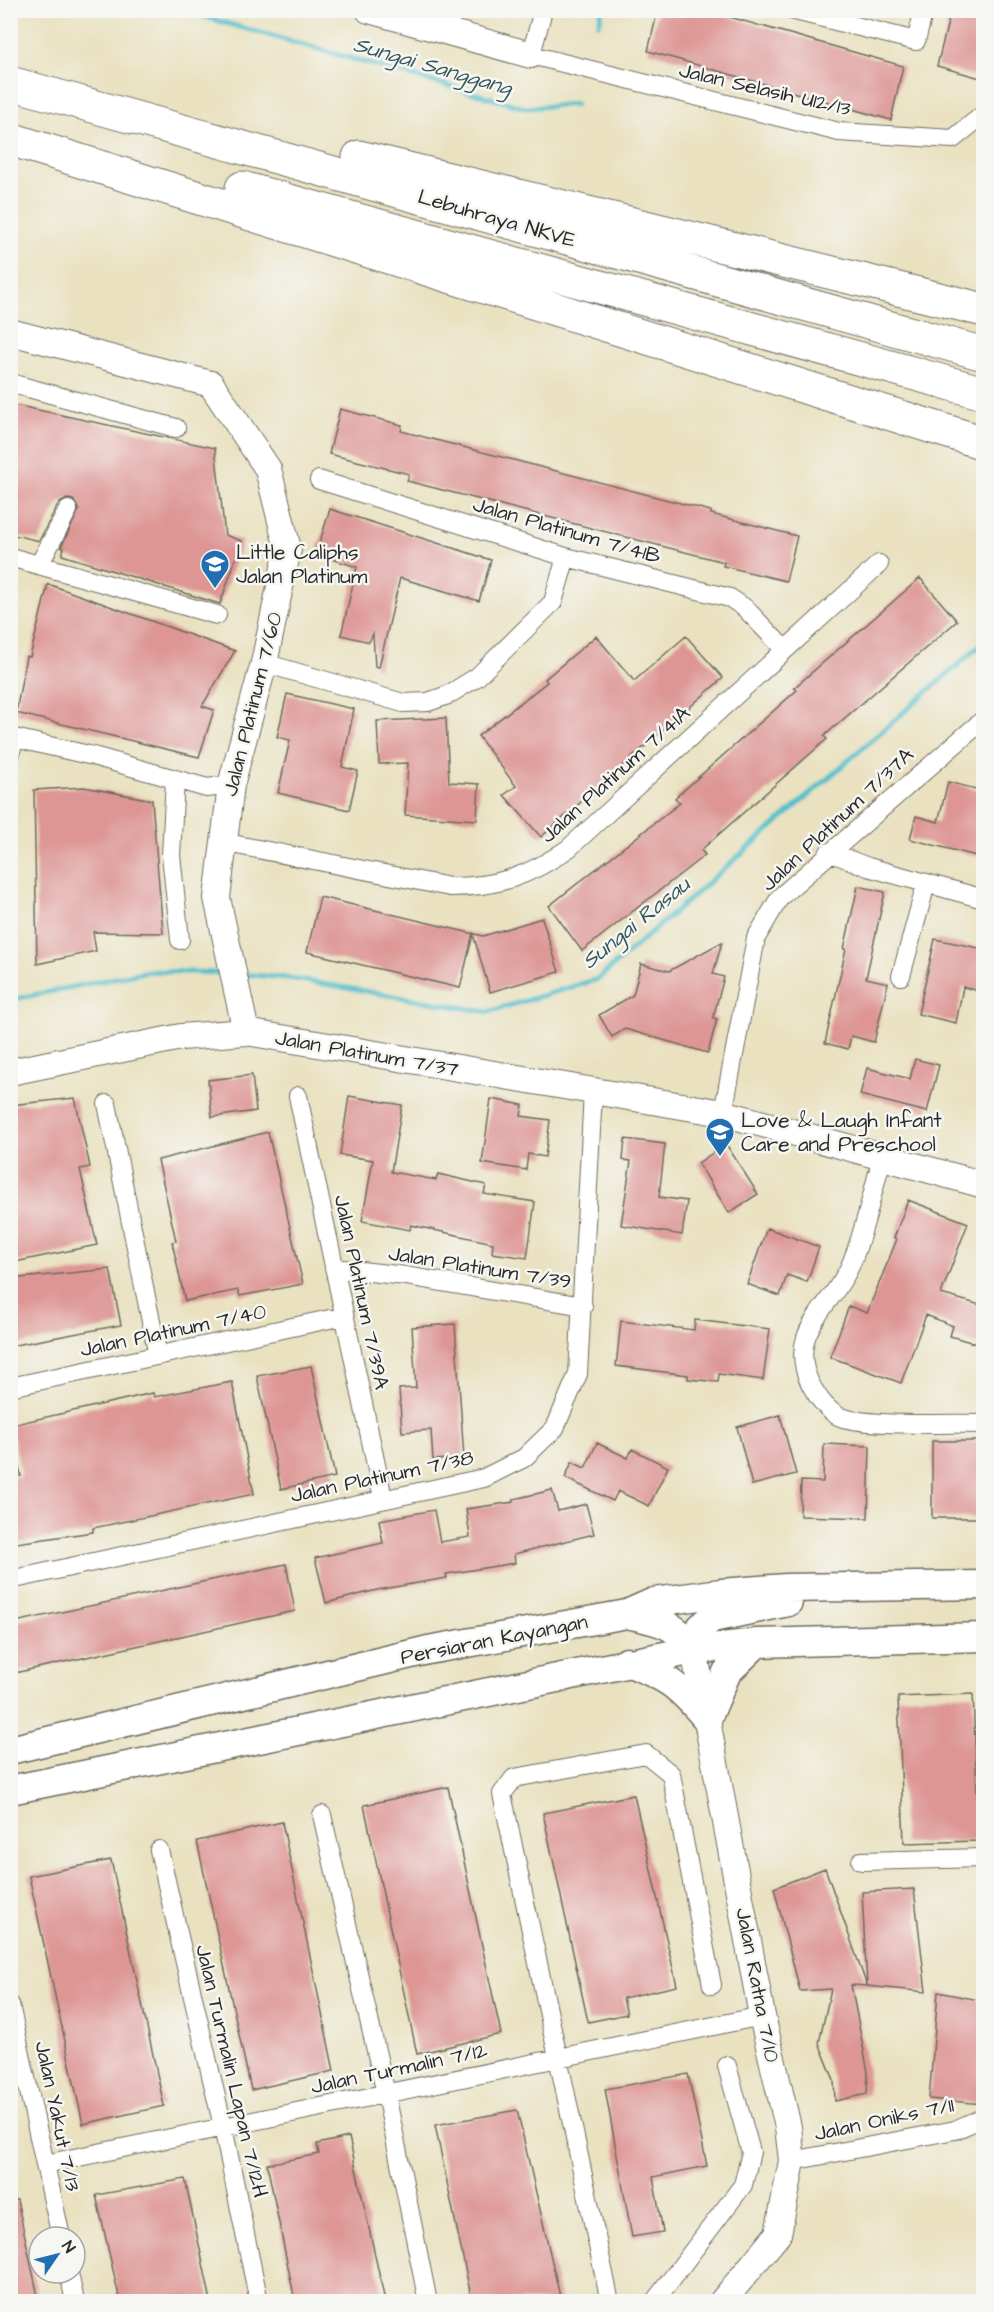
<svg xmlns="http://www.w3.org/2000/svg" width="994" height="2312" font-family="'Architects Daughter',sans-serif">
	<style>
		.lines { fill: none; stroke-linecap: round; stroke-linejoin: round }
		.stream { stroke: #52bfcb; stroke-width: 5 }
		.building { fill: #dd9694 }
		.street-casing { stroke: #6e6b5f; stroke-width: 20 }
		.secondary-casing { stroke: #6e6b5f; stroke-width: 28 }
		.primary-casing { stroke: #6e6b5f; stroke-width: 31 }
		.highway-casing { stroke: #6e6b5f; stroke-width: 35 }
		.street { stroke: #fff; stroke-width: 18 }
		.secondary { stroke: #fff; stroke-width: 26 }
		.primary { stroke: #fff; stroke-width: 28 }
		.highway { stroke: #fff; stroke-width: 33 }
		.labels { text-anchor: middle; stroke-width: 5; stroke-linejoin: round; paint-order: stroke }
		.street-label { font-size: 21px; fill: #2b2b2b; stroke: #f6f6f2 }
		.poi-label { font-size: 21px; fill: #2b2b2b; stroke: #f6f6f2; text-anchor: start }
		.water-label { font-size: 22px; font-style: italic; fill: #37575b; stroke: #f6f6f2 }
	</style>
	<rect width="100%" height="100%" fill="#f6f6f2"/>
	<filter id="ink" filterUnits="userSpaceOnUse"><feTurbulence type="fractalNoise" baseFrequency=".0167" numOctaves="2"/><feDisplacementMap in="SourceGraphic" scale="12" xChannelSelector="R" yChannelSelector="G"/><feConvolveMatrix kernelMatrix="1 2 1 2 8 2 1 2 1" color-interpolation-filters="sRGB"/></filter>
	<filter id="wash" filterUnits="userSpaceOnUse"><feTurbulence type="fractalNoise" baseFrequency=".008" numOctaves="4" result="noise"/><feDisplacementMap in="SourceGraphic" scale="24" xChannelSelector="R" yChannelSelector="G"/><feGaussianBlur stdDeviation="1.35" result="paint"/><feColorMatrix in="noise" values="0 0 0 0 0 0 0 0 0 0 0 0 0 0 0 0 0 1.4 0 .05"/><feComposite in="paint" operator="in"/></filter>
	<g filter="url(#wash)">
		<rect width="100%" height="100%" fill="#e9e1c0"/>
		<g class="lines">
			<path class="stream" d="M180,10L526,108L576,104
				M599,24L602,10
				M241,974L288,978L488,1012L598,979L984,642
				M10,1000L149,971L226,973"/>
		</g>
		<g id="blocks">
			<path class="building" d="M658,10H705L903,66L891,120L648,51Z
				M951,10H984V79L937,66Z
				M10,404L215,448L225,535L242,541L220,604L62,555L64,548L61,547L79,510L73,500L67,499L58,504L39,541L10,534Z
				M340,409L402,425L401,431L711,511V514L797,536L786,581L723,566L724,562L407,481L409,474L329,454Z
				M330,509L491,560L479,601L400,578L379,667H375L373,634L369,642L341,635L357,567L316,554Z
				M920,578L957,621L824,736L827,739L701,850L705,855L582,951L549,906L680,803L675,798L797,690L794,688Z
				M48,584L235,651L202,706L214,710L199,757L16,713L26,656L30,657Z
				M596,636L634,681L686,636L723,678L541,837L504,795L516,786L478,736L547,682L545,679Z
				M287,694L354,709L342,767L358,771L349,810L278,793L290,740L277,737Z
				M446,718L449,782L479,784L477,820L405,815L408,763L379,764L377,721Z
				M948,782L984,791V858L910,839L916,816L938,822Z
				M84,787L152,800L163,933L93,932L96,951L37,964L34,790Z
				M858,886L885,892L866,978L888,983L874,1042L851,1036L848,1049L825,1043L846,949H844Z
				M320,897L483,936L542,918L559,972L490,992L473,934L460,988L307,952Z
				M935,939L984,949V974L980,991L963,987L956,1023L918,1014Z
				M722,942L713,974L724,977L713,1018L717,1019L708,1053L625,1029L612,1037L599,1015L633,995L641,964L669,971Z
				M915,1059L939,1065L927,1112L860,1095L867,1068L910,1079Z
				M252,1075L256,1111L212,1117L208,1080Z
				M349,1096L402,1105L391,1172L436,1180L438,1174L486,1185L484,1194L535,1202L527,1258L492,1253L493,1243L411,1225L410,1230L362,1221L373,1160L340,1155Z
				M75,1098L90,1167L80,1169L97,1245L10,1263V1105Z
				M491,1099L523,1105L521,1116L550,1120L545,1157L528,1154L526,1170L482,1163Z
				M268,1132L303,1284L240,1296L238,1290L185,1301L172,1242L176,1241L158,1160Z
				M625,1139L665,1144L659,1197L687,1201L682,1235L621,1225L631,1161L623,1160Z
				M726,1144L758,1194L729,1213L698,1163Z
				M908,1200L968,1223L941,1294L984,1306V1346L950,1336L953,1326L926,1315L901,1383L830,1357L849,1306L867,1313L897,1239L894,1238Z
				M767,1228L819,1247L807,1282L787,1275L780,1296L747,1284Z
				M110,1269L121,1325L10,1346V1279Z
				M695,1320L770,1329L763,1380L719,1374L718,1382L688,1379V1375L616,1366L621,1321L694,1330Z
				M455,1324L464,1458L433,1460L431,1430L402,1432L399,1389L416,1388L412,1327Z
				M311,1366L335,1477L281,1489L257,1376Z
				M232,1382L254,1494L93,1528V1532L10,1544V1477L21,1476L11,1425L153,1393L154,1397Z
				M780,1415L796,1474L752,1485L737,1427Z
				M932,1441H984V1518H932Z
				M597,1443L628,1458L632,1449L668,1467L649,1506L618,1491L613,1501L565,1478L572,1462L585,1468Z
				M824,1444L870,1446L868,1518L800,1516L801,1481L823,1482Z
				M552,1490L558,1511L586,1504L594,1534L514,1554L515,1563L446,1574L447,1578L377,1590L326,1603L315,1558L383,1543L379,1520L434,1510L440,1542L470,1537L466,1509L514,1502V1499Z
				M286,1564L295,1611L10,1674V1623Z
				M973,1694L979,1841L904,1843L898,1697Z
				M448,1787L501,2034L417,2054L364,1805Z
				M634,1795L677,1986L623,1998L627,2014L588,2022L543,1813Z
				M282,1822L334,2071L251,2090L197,1841Z
				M111,1860L164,2106L83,2124L29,1876Z
				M825,1868L867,1986L851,1985L868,2072L867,2094L835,2101L834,2080L819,2043L831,1989L800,1991L774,1888Z
				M914,1889L926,1992L867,1986L862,1892Z
				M938,1992L984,2001L983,2104L929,2099Z
				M688,2074L707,2166L653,2177L663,2232L632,2237L605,2089Z
				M517,2110L561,2301H472L435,2125Z
				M349,2137L385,2301H295L267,2164L319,2154L317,2144Z
				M185,2179L211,2301H120L96,2195Z
				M10,2200H17L39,2301H10Z"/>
		</g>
	</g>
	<g filter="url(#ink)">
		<use href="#blocks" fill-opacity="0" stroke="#6e6b5f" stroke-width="1.5"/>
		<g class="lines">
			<g class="street-casing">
				<path id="street" d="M543,10L531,55L839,132L953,139L984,114
					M791,10L916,41L924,10
					M10,383L176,428
					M319,480L566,557L730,598L745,608L785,650
					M10,557L217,615
					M39,565L68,510
					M264,663L403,703L428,702L448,695L477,677L553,602L566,557
					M10,737L93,756L207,788L231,785
					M10,756L14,738
					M175,779L171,855L180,940
					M222,842L450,887C497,887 530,876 569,848L879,564
					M829,852L868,867L984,899
					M901,976L926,884
					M298,1096L383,1498
					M107,1104L158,1356
					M723,1113L756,938L780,897L984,719
					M882,1158C872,1193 865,1230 851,1264C833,1307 784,1332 811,1385C817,1396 827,1410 838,1416C860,1427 954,1423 984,1424
					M334,1268L406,1276L583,1306
					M10,1387L344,1316
					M10,1580L484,1478L524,1458L555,1428L578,1374L593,1092
					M322,1815L386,2094L428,2302
					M159,1850L223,2127L259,2302
					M861,1861L984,1858
					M10,2005L61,2237
					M792,2161L955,2130L984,2117
					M45,2164L762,2016
					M69,2273L75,2302
					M610,2302L502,1794L514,1778L646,1754L671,1774L712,1985
					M654,2302L743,2185L751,2152L727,2066"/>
			</g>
			<g class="secondary-casing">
				<path id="secondary" d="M369,10L531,55
					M10,332L211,384L268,469L288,549L264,663L231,785L217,898L246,1032
					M10,1072L181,1037L246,1032L723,1113L984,1185
					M694,1650L762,2016L788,2127L792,2161L778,2234L722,2302"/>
			</g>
			<g class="primary-casing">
				<path id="primary" d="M627,1614C657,1621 675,1622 694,1650
					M694,1650L701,1627L712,1618L788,1602
					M627,1662C669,1678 678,1685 707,1719L727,1672L757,1643
					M10,1750L428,1650L627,1614L654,1602L721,1593L786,1588L984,1585
					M10,1790L694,1650L757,1643L984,1637"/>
			</g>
			<g class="highway-casing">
				<path id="highway" d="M10,83L984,354
					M10,139L984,443
					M359,157L984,310
					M242,188L984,393"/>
			</g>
			<use href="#street" class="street"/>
			<use href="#secondary" class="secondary"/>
			<use href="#primary" class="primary"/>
			<use href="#highway" class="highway"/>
		</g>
	</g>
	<defs>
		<g id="school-pin" transform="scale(1.5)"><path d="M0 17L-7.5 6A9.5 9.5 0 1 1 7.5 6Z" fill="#1f6fb2" stroke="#f6f6f2"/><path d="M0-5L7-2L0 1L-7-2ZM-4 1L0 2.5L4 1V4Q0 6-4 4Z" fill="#fff"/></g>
	</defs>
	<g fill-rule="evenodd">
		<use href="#school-pin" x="215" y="564"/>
		<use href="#school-pin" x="720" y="1132"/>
	</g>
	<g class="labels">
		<g class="street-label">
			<text transform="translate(765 89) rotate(13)" y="7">Jalan Selasih U12/13</text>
			<text transform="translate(497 218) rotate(16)" y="7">Lebuhraya NKVE</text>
			<text transform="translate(567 530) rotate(16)" y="7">Jalan Platinum 7/41B</text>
			<text transform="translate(252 704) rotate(-76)" y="7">Jalan Platinum 7/60</text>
			<text transform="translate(615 774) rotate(-42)" y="7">Jalan Platinum 7/41A</text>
			<text transform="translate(837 819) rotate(-43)" y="7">Jalan Platinum 7/37A</text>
			<text transform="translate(367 1053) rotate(10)" y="7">Jalan Platinum 7/37</text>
			<text transform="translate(480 1267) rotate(9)" y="7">Jalan Platinum 7/39</text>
			<text transform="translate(362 1292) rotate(78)" y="7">Jalan Platinum 7/39A</text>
			<text transform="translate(173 1330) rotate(-12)" y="7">Jalan Platinum 7/40</text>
			<text transform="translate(382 1476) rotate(-12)" y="7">Jalan Platinum 7/38</text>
			<text transform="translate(494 1639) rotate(-11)" y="7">Persiaran Kayangan</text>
			<text transform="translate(758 1985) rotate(79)" y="7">Jalan Ratna 7/10</text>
			<text transform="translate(399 2068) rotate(-12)" y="7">Jalan Turmalin 7/12</text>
			<text transform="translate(232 2071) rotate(77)" y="7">Jalan Turmalin Lapan 7/12H</text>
			<text transform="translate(58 2116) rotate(78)" y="7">Jalan Yakut 7/13</text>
			<text transform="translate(884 2119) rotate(-12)" y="7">Jalan Oniks 7/11</text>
		</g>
		<g class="poi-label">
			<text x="236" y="559">Little Caliphs<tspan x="236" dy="24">Jalan Platinum</tspan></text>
			<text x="741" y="1127">Love &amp; Laugh Infant<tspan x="741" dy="24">Care and Preschool</tspan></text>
		</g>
		<g class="water-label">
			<text transform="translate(433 65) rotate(16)" y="8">Sungai Sanggang</text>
			<text transform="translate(635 922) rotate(-39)" y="8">Sungai Rasau</text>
		</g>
	</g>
	<rect width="994" height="2312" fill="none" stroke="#f6f6f2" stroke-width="36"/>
	<g transform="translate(57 2255) rotate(55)"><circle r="28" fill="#f6f6f2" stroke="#a5a5a2" stroke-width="1.5"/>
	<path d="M0-4.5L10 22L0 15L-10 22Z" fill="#1f6fb2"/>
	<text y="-9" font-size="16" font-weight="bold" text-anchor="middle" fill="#2b2b2b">N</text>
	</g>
</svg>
